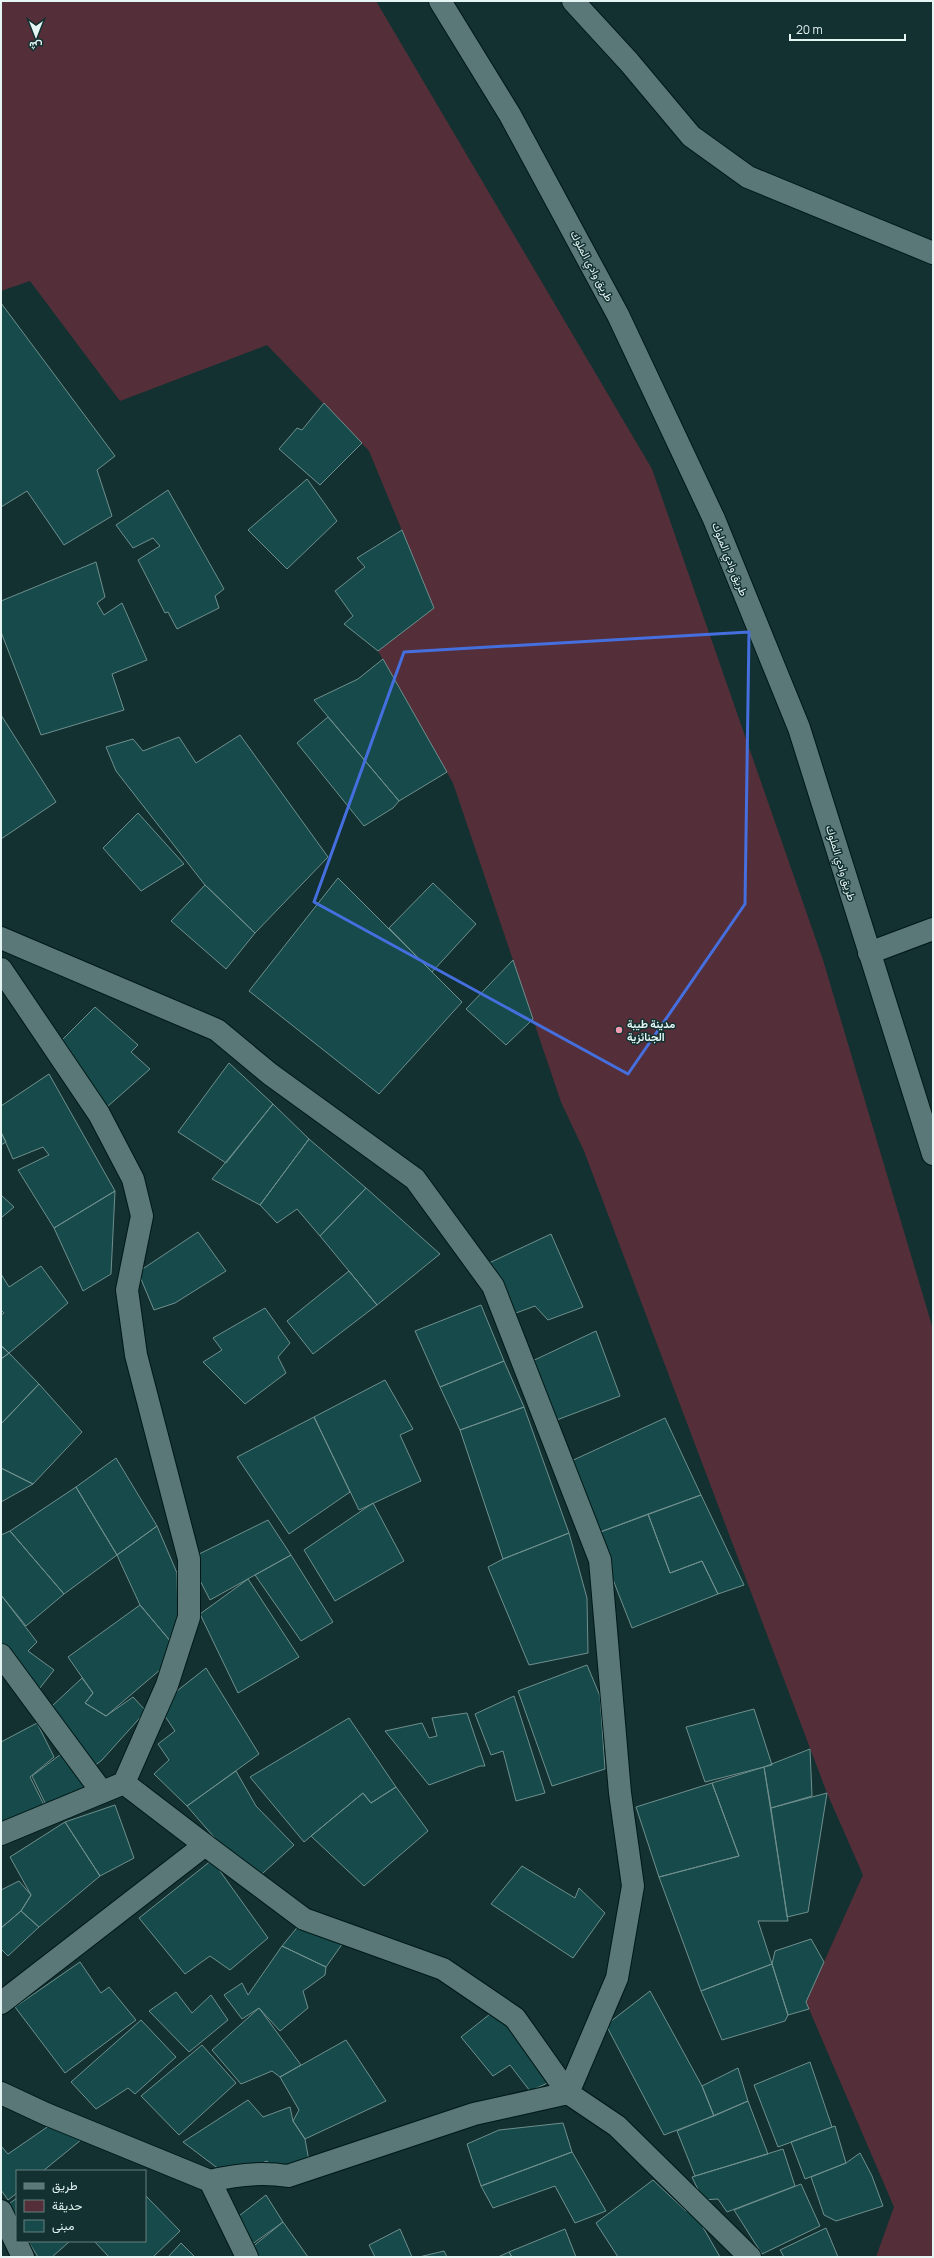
<svg xmlns="http://www.w3.org/2000/svg" width="934" height="2258" font-family="Manrope,Vazirmatn,sans-serif">
	<style>
		.green { fill: #542f39 }
		.building { fill: #174b4b; stroke: #6f8f8e }
		.lines { fill: none; stroke-linecap: round; stroke-linejoin: round }
		.street-casing { stroke: #001818; stroke-width: 24 }
		.secondary-casing { stroke: #001818; stroke-width: 24 }
		.street { stroke: #597877; stroke-width: 22 }
		.secondary { stroke: #597877; stroke-width: 22 }
		.marked { fill: none; stroke: #456fde; stroke-width: 3; stroke-linejoin: round }
		.poi-dot { fill: #f29ab0; stroke: #123130; stroke-width: 1.5 }
		.labels { text-anchor: middle; stroke-width: 3; stroke-linejoin: round; paint-order: stroke }
		.street-label { font-size: 11px; fill: #e4f5f4; stroke: #123130 }
		.poi-label { font-size: 11px; font-weight: bold; fill: #e4f5f4; stroke: #123130; text-anchor: start }
	</style>
	<rect width="100%" height="100%" fill="#123130"/>
	<path class="green" d="M1,1H376L652,469L823,960L933,1329V2257H876L894,2207L806,2002L863,1875L827,1793L584,1151L561,1102L453,783L378,651L434,608L369,451L267,345L120,401L30,281L1,291Z"/>
	<path class="building" d="M1,303L115,456L97,470L112,516L64,545L27,491L1,507Z
		M324,403L362,443L320,485L279,449L297,428L302,430Z
		M307,479L337,521L287,569L248,530Z
		M168,490L224,589L215,596L219,608L177,629L168,612L165,613L138,560L160,546L153,538L133,548L116,525Z
		M402,530L434,608L378,651L344,624L353,616L335,591L365,567L357,558Z
		M96,562L105,597L97,603L104,615L122,603L147,660L112,674L124,710L41,735L1,632V601Z
		M383,659L447,772L399,801L314,700L358,679Z
		M1,715L56,802L1,839Z
		M328,717L399,801L393,808L364,826L297,743Z
		M240,735L328,857L255,933L205,885L116,771L106,747L133,739L143,751L179,737L196,763Z
		M138,813L184,864L141,891L103,848Z
		M338,878L462,1002L379,1094L249,991Z
		M433,883L476,924L432,972L389,928Z
		M205,885L255,933L226,969L171,921Z
		M513,960L533,1019L506,1045L466,1009Z
		M95,1007L138,1045L131,1052L150,1069L99,1114L54,1048Z
		M229,1063L273,1104L226,1163L178,1132Z
		M49,1074L115,1191L54,1228L18,1170L49,1155L43,1147L13,1159L1,1132V1106Z
		M273,1104L309,1139L260,1205L212,1179Z
		M1,1132L6,1142L1,1145Z
		M309,1139L366,1188L320,1236L297,1209L277,1223L260,1205Z
		M366,1188L440,1254L377,1305L320,1236Z
		M115,1191L111,1274L83,1291L54,1228Z
		M1,1195L14,1207L1,1218Z
		M198,1232L226,1271L175,1303L154,1310L138,1272Z
		M551,1234L583,1307L548,1320L535,1306L505,1317L489,1263Z
		M41,1266L68,1303L9,1353L1,1346V1315L4,1313L1,1310V1274L9,1287Z
		M349,1271L377,1305L313,1354L287,1321Z
		M481,1305L504,1361L440,1387L415,1331Z
		M265,1308L290,1343L278,1357L286,1373L245,1404L203,1362L222,1350L213,1338Z
		M596,1331L620,1396L554,1421L526,1364Z
		M1,1345L9,1353L1,1359Z
		M9,1353L39,1384L1,1424V1359Z
		M504,1361L524,1407L460,1430L440,1387Z
		M385,1380L413,1429L400,1435L421,1481L359,1510L314,1417Z
		M39,1384L82,1432L33,1484L1,1468V1424Z
		M524,1407L569,1533L503,1559L460,1430Z
		M314,1417L350,1492L289,1534L237,1457Z
		M665,1418L701,1495L595,1534L569,1462Z
		M116,1458L157,1526L117,1555L76,1487Z
		M1,1468L33,1484L1,1502Z
		M76,1487L117,1555L64,1594L10,1531Z
		M701,1495L744,1585L718,1594L702,1561L670,1573L648,1514Z
		M373,1503L404,1561L335,1601L304,1550Z
		M648,1514L670,1573L702,1561L718,1594L632,1628L595,1534Z
		M268,1520L291,1555L210,1600L189,1559Z
		M157,1526L177,1573L178,1621L172,1643L140,1605L117,1555Z
		M10,1531L64,1594L26,1626L1,1595V1535Z
		M569,1533L587,1598L588,1653L529,1665L488,1567L503,1559Z
		M291,1555L333,1622L301,1641L255,1575Z
		M248,1579L299,1657L238,1693L200,1614Z
		M1,1595L37,1642L28,1651L54,1670L36,1693L1,1646Z
		M140,1605L172,1643L168,1663L106,1716L85,1703L93,1693L68,1657Z
		M587,1665L600,1696L605,1769L552,1786L518,1691Z
		M206,1668L259,1754L187,1806L154,1774L169,1760L158,1744L175,1731L158,1706Z
		M82,1678L93,1693L85,1703L106,1716L133,1697L146,1711L102,1760L93,1767L52,1706Z
		M514,1696L545,1793L516,1801L503,1751L491,1755L475,1714Z
		M754,1709L772,1765L705,1782L686,1727Z
		M467,1713L485,1766H480L429,1785L385,1731L422,1723L429,1738L437,1736L432,1718Z
		M349,1718L396,1787L371,1803L363,1793L304,1842L250,1777Z
		M37,1723L54,1757L30,1777L47,1811L1,1828V1742Z
		M810,1749L812,1796L771,1808L764,1767Z
		M65,1751L99,1790L49,1811L32,1776Z
		M764,1767L788,1921H758L772,1964L701,1991L659,1877L739,1856L712,1783Z
		M236,1771L256,1806L294,1845L253,1882L187,1806Z
		M712,1783L739,1856L659,1877L636,1807Z
		M396,1787L428,1831L364,1886L311,1836L363,1793L371,1803Z
		M827,1793L808,1912L787,1917L771,1808Z
		M115,1805L134,1858L100,1876L65,1822Z
		M65,1822L100,1876L39,1927L21,1911L31,1895L10,1857Z
		M212,1860L268,1938L230,1970L210,1956L185,1974L139,1918Z
		M522,1866L575,1898L579,1888L605,1913L573,1958L491,1904Z
		M19,1881L31,1895L21,1911L1,1928V1890Z
		M21,1911L39,1927L8,1956L1,1949V1928Z
		M304,1919L345,1940L326,1967L282,1946Z
		M811,1939L824,1962L806,2002L809,2009L788,2015L772,1964L775,1951Z
		M282,1946L326,1967L325,1975L303,1991L308,2008L280,2031L259,2008L242,2019L224,1995L242,1983L248,1995Z
		M80,1962L101,1993L109,1987L136,2020L65,2073L15,2007Z
		M772,1964L788,2015L785,2021L722,2040L701,1991Z
		M650,1991L702,2086L714,2116L664,2135L606,2025Z
		M176,1992L192,2013L211,1995L228,2020L189,2052L149,2011Z
		M499,2007L552,2081L530,2091L510,2065L493,2076L461,2037Z
		M259,2008L301,2065L280,2077L272,2071L241,2084L212,2050Z
		M141,2020L176,2057L135,2094L128,2088L96,2109L71,2082Z
		M346,2040L386,2101L305,2139L293,2121L299,2110L280,2077Z
		M202,2045L236,2083L179,2135L141,2096Z
		M810,2062L832,2127L778,2147L754,2085Z
		M738,2068L748,2101L714,2116L702,2086Z
		M248,2100L263,2117L290,2107L293,2121L305,2139L309,2161L278,2174L267,2161L228,2176L183,2142Z
		M748,2101L768,2154L695,2176L677,2131Z
		M53,2123L87,2135L43,2171H17V2193L8,2200L1,2190V2146L8,2154Z
		M563,2123L572,2152L481,2186L467,2144L499,2130Z
		M835,2126L846,2163L805,2179L791,2142Z
		M783,2149L795,2186L727,2212L718,2199L703,2200L692,2177Z
		M572,2152L606,2211L575,2223L555,2186L493,2208L481,2186Z
		M860,2153L872,2176L883,2206L836,2221L824,2215L811,2177L846,2163Z
		M653,2180L686,2211L692,2208L720,2257H618L596,2223Z
		M801,2184L820,2226L762,2254L734,2210Z
		M145,2195L180,2231L153,2257H109L94,2241H145Z
		M266,2195L283,2222L251,2245L235,2219Z
		M17,2198V2223L6,2206Z
		M283,2222L308,2257H247L245,2253Z
		M826,2228L838,2257H784L780,2250Z
		M400,2229L412,2257H375L369,2245Z
		M565,2229L576,2257H512L509,2252Z
		M28,2241H70L52,2257H38Z
		M181,2243L195,2257H168Z
		M444,2251L447,2257H419Z
		M509,2252L512,2257H498Z"/>
	<g class="lines">
		<g class="street-casing">
			<path id="street" d="M573,1L629,62L691,136L748,177L933,253
				M1,938L217,1030L270,1074L415,1179L493,1286L600,1560L620,1793L633,1886L617,1978L568,2093
				M869,953L933,929
				M1,969L99,1114L133,1179L142,1216L127,1290L136,1355L189,1559V1617L167,1685L124,1783L1,1834
				M1,1655L102,1792
				M205,1845L304,1919L443,1969L515,2018L568,2093
				M1,2003L205,1845L124,1783
				M1,2093L46,2114L210,2181C234,2175 263,2172 288,2176L474,2114L568,2093L617,2126L750,2257
				M210,2181L247,2257
				M1,2211L23,2257"/>
		</g>
		<g class="secondary-casing">
			<path id="secondary" d="M440,1L510,115L618,315L714,519L799,728L933,1154"/>
		</g>
		<use href="#street" class="street"/>
		<use href="#secondary" class="secondary"/>
	</g>
	<path class="marked" d="M749,632L745,904L628,1074L314,902L404,652Z"/>
	<circle class="poi-dot" cx="619" cy="1030" r="4"/>
	<g class="labels">
		<g class="street-label">
			<text transform="translate(592 266) rotate(62)" y="4">طريق وادي الملوك</text>
			<text transform="translate(730 559) rotate(68)" y="4">طريق وادي الملوك</text>
			<text transform="translate(841 863) rotate(73)" y="4">طريق وادي الملوك</text>
		</g>
		<g class="poi-label">
			<text x="627" y="1028">مدينة طيبة<tspan x="627" dy="13">الجنائزية</tspan></text>
		</g>
	</g>
	<rect width="934" height="2258" fill="none" stroke="#e4f5f4" stroke-width="4"/>
	<rect x="16" y="2170" width="130" height="72" fill="#123130" stroke="#667f7e"/>
	<rect x="24" y="2183" width="20" height="6" fill="#597877" stroke="#667f7e"/>
	<text x="52" y="2190" font-size="12" fill="#e4f5f4">طريق</text>
	<rect x="24" y="2200" width="20" height="12" fill="#542f39" stroke="#667f7e"/>
	<text x="52" y="2210" font-size="12" fill="#e4f5f4">حديقة</text>
	<rect x="24" y="2220" width="20" height="12" fill="#174b4b" stroke="#667f7e"/>
	<text x="52" y="2230" font-size="12" fill="#e4f5f4">مبنى</text>
	<g transform="translate(36 36) rotate(180)" stroke="#123130" stroke-width="3" paint-order="stroke">
	<path d="M0-3L7 15L0 10L-7 15Z" fill="#e4f5f4"/>
	<text y="-6" font-size="11" font-weight="bold" text-anchor="middle" fill="#e4f5f4">ش</text>
	</g>
	<path d="M790 34v6h115v-6" fill="none" stroke="#e4f5f4" stroke-width="2"/>
	<text x="796" y="34" font-size="12" fill="#e4f5f4" stroke="#123130" stroke-width="3" paint-order="stroke">20 m</text>
</svg>
